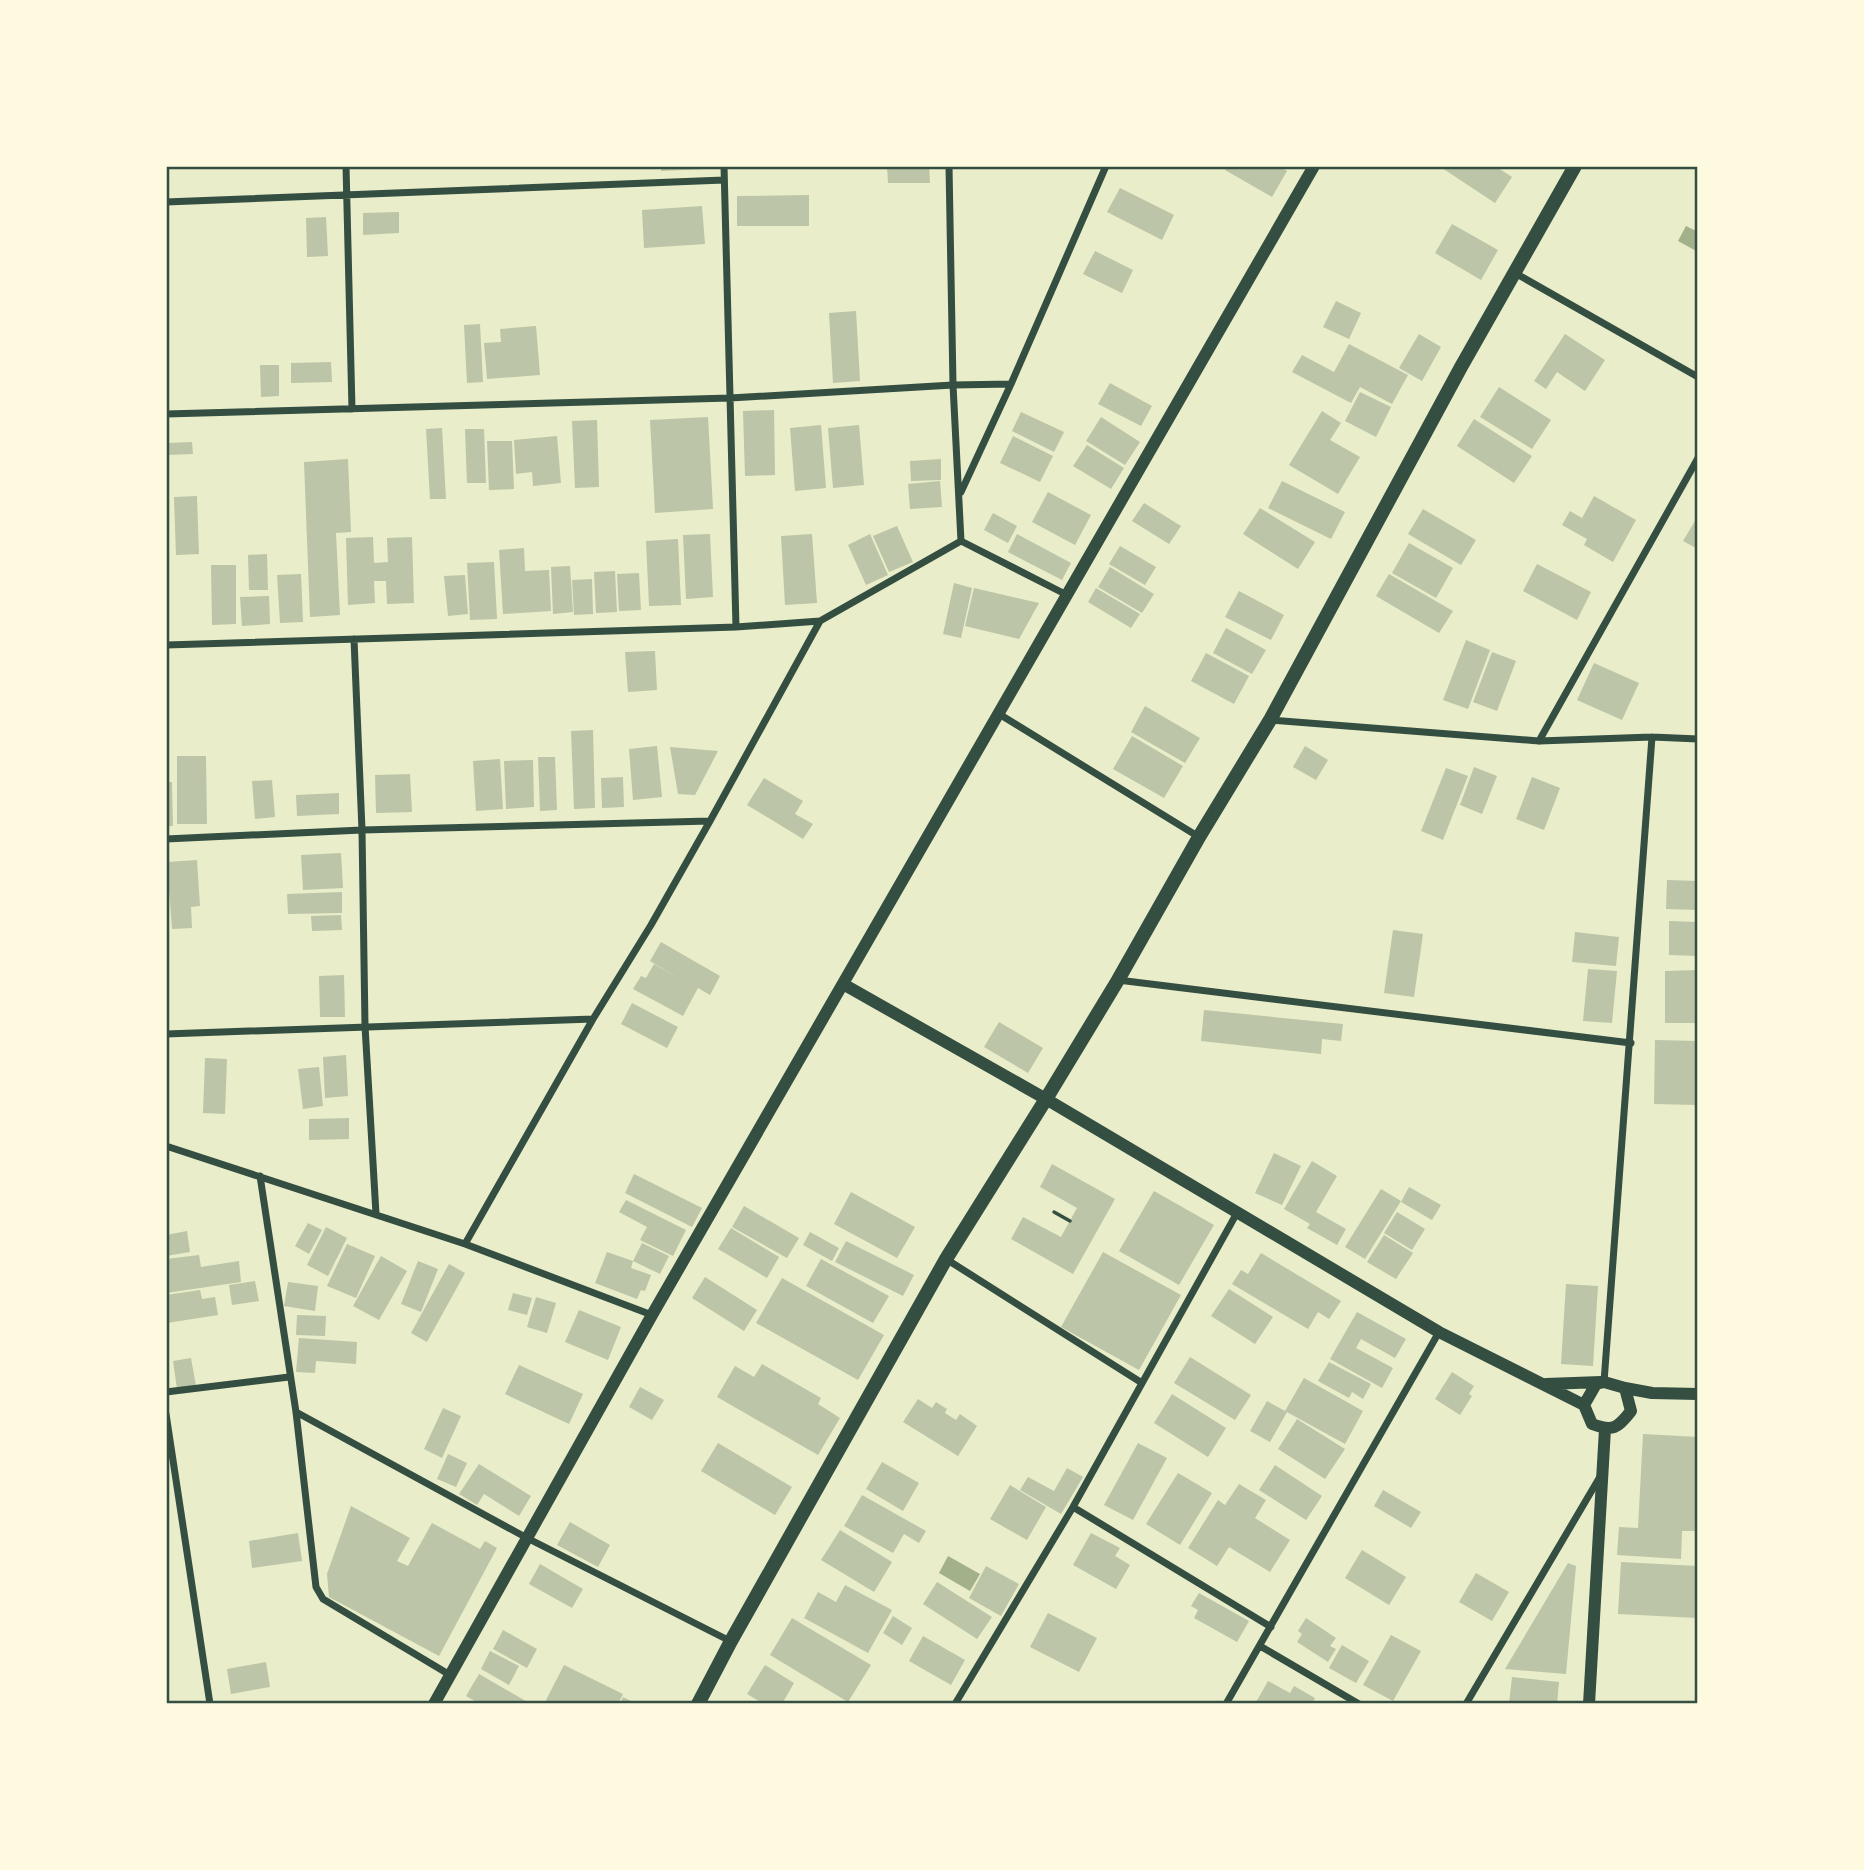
<svg xmlns="http://www.w3.org/2000/svg" width="1864" height="1870" font-family="'Nunito Sans',sans-serif">
	<style>
		.water { fill: #a3b18a }
		.building { fill: #bcc5a7 }
		.lines { fill: none; stroke-linecap: round; stroke-linejoin: round }
		.path { stroke: #344e41; stroke-width: 3.5 }
		.minor { stroke: #344e41; stroke-width: 7 }
		.tertiary { stroke: #344e41; stroke-width: 12 }
		.secondary { stroke: #344e41; stroke-width: 14 }
		.neatline { fill: none; stroke: #344e41; stroke-width: 2.5 }
	</style>
	<rect width="100%" height="100%" fill="#e9edc9"/>
	<path class="water" d="M1686,226L1698,232V252L1678,241Z
		M948,1556L980,1574L970,1591L939,1573Z"/>
	<path class="building" d="M661,166H707V169L661,171Z
		M887,166H929L930,183H888Z
		M1227,166H1279L1287,171L1272,197L1225,170Z
		M1439,166H1495L1512,177L1495,203Z
		M1120,188L1174,215L1162,240L1107,212Z
		M809,195V226H737V196Z
		M702,206L705,244L644,248L642,210Z
		M399,212V233L363,235V213Z
		M326,217L328,256L307,257L306,218Z
		M1452,224L1498,250L1481,280L1435,253Z
		M1095,251L1133,270L1122,293L1083,274Z
		M1336,301L1361,313L1349,339L1323,327Z
		M856,311L860,381L833,383L829,313Z
		M480,324L483,382L467,383L464,325Z
		M536,326L540,375L487,379L484,343L501,342L500,329Z
		M1419,334L1441,347L1422,381L1399,368Z
		M1565,334L1605,360L1585,391L1557,372L1546,389L1534,381Z
		M1349,344L1408,375L1392,404L1360,387L1351,403L1292,372L1302,355L1334,372Z
		M331,362L332,382L291,383V363Z
		M260,365H279V396L261,397Z
		M1110,383L1152,406L1141,426L1098,404Z
		M1499,387L1551,420L1532,449L1480,417Z
		M1360,392L1391,407L1376,437L1345,421Z
		M774,410L775,475L745,476L743,411Z
		M1322,411L1341,423L1330,440L1360,457L1338,494L1289,465Z
		M1021,412L1064,432L1054,452L1012,431Z
		M708,417L713,509L655,513L650,420Z
		M1101,417L1140,442L1125,465L1086,441Z
		M1474,419L1532,456L1514,483L1457,446Z
		M597,420L599,487L575,488L572,421Z
		M821,425L826,488L795,491L790,428Z
		M859,425L864,485L833,488L828,428Z
		M442,428L446,499H430L426,429Z
		M465,429H484L486,483H467Z
		M557,436L561,483L533,486L532,472L516,474L514,440Z
		M1013,436L1053,456L1040,482L1000,463Z
		M487,441H512L514,489L489,490Z
		M192,442L193,454L167,455L166,443Z
		M1087,445L1124,468L1111,489L1073,466Z
		M348,459L351,532L336,533L340,615L310,617L304,462Z
		M941,459V480L911,481L910,461Z
		M940,481L942,507L910,509L908,484Z
		M1282,481L1345,512L1331,539L1268,508Z
		M1048,492L1091,515L1075,545L1032,522Z
		M197,496L199,554L176,555L174,497Z
		M1594,496L1636,520L1613,562L1584,545L1587,539L1562,525L1570,511L1582,518Z
		M1144,503L1181,526L1169,544L1132,521Z
		M1260,508L1315,542L1298,569L1243,534Z
		M1423,509L1476,540L1461,565L1408,534Z
		M993,513L1017,526L1008,543L984,530Z
		M1698,516V549L1683,541Z
		M897,526L913,562L889,572L873,536Z
		M710,534L713,597L686,599L683,535Z
		M812,534L817,603L785,605L781,536Z
		M870,534L888,575L866,585L848,545Z
		M1017,534L1071,563L1062,580L1008,552Z
		M373,537L374,563L388,562L387,538L412,537L414,603L387,604L386,581H374L375,603L348,605L346,538Z
		M678,539L681,605L649,606L646,541Z
		M1409,543L1453,568L1436,598L1392,573Z
		M1120,546L1156,567L1145,585L1109,564Z
		M524,548L525,571L549,570L551,611L503,614L499,550Z
		M267,554L268,590H249L248,555Z
		M494,562L497,619L470,620L467,563Z
		M1537,564L1591,592L1577,620L1523,591Z
		M211,565H236V624L212,625Z
		M570,566L573,612L553,614L551,567Z
		M1110,567L1154,594L1142,613L1098,587Z
		M615,571L617,612L596,613L594,572Z
		M639,573L641,610L619,611L617,574Z
		M301,574L303,622L280,623L277,575Z
		M1389,574L1453,611L1439,633L1376,596Z
		M465,575L468,614L448,616L444,576Z
		M592,579L593,614L574,615L572,580Z
		M954,583L972,588L961,638L943,634Z
		M974,588L1039,603L1019,639L965,626Z
		M1096,588L1140,614L1131,628L1088,602Z
		M1239,591L1284,615L1271,640L1225,617Z
		M269,596L270,624L242,626L240,597Z
		M1226,628L1266,650L1252,674L1213,653Z
		M1466,640L1490,650L1468,709L1443,700Z
		M655,651L657,690L628,692L625,652Z
		M1492,652L1516,661L1497,711L1473,702Z
		M1206,653L1249,676L1234,704L1191,681Z
		M1594,663L1639,683L1622,720L1577,700Z
		M1145,706L1200,738L1185,763L1131,732Z
		M593,730L595,808L574,809L571,731Z
		M1132,736L1183,766L1164,798L1113,769Z
		M657,746L662,797L633,800L629,749Z
		M1305,746L1328,760L1316,780L1293,767Z
		M670,747L718,751L695,795L678,794Z
		M177,756H206L207,824H177Z
		M538,757H555L557,810L540,811Z
		M500,759L503,809L476,811L473,761Z
		M533,760L534,807L506,809L504,761Z
		M1474,767L1497,776L1482,814L1460,805Z
		M1446,768L1468,776L1443,840L1421,831Z
		M410,774L412,812L376,813L375,775Z
		M623,777L624,807L602,808L601,778Z
		M1532,777L1560,788L1544,830L1516,819Z
		M764,778L803,801L795,814L813,824L803,839L747,805Z
		M272,780L275,817L255,819L252,781Z
		M166,782H172L173,826H166Z
		M339,793V814L297,816L296,795Z
		M341,853L343,888L303,890L301,855Z
		M197,860L200,906L191,907L192,928L172,929L167,862Z
		M1667,880L1698,881V910L1666,909Z
		M342,892V913L288,914L287,894Z
		M341,915L342,930L312,931L311,916Z
		M1669,921L1698,922V956L1669,955Z
		M1393,930L1423,934L1414,997L1384,993Z
		M1575,932L1619,937L1616,966L1572,962Z
		M661,942L720,976L710,995L698,988L683,1016L633,989L641,976L646,978L654,964L680,979L650,961Z
		M1588,969L1617,971L1612,1023L1583,1021Z
		M1698,970V1023H1665V971Z
		M344,975L345,1017H320L319,976Z
		M632,1003L678,1027L667,1048L621,1024Z
		M1204,1010L1343,1024L1341,1041L1322,1039L1321,1054L1201,1041Z
		M999,1022L1043,1048L1028,1073L984,1047Z
		M1655,1040L1698,1041V1105L1654,1104Z
		M346,1055L348,1096L325,1098L323,1057Z
		M205,1058L227,1059L225,1114L203,1113Z
		M319,1067L323,1106L303,1109L298,1069Z
		M349,1118V1139L309,1140V1119Z
		M1274,1153L1301,1166L1282,1205L1255,1193Z
		M1312,1161L1337,1176L1316,1212L1346,1229L1337,1245L1307,1228L1310,1224L1284,1209Z
		M1052,1164L1115,1199L1073,1274L1011,1239L1023,1217L1061,1237L1077,1208L1040,1187Z
		M634,1174L702,1208L692,1227L625,1193Z
		M1409,1187L1441,1205L1432,1220L1401,1202Z
		M1381,1189L1401,1201L1365,1259L1345,1247Z
		M1154,1191L1214,1225L1179,1285L1119,1251Z
		M851,1192L915,1227L897,1258L834,1224Z
		M626,1200L686,1230L673,1256L640,1240L647,1227L619,1212Z
		M744,1206L799,1238L787,1258L732,1227Z
		M1397,1212L1425,1229L1412,1250L1384,1233Z
		M308,1223L322,1230L309,1254L295,1246Z
		M326,1227L347,1238L328,1276L307,1265Z
		M731,1228L779,1257L767,1278L718,1249Z
		M187,1231L190,1252L166,1256V1235Z
		M810,1232L839,1248L832,1261L803,1245Z
		M1384,1235L1413,1253L1396,1279L1367,1262Z
		M846,1241L914,1275L903,1296L835,1262Z
		M642,1243L669,1256L660,1274L633,1261Z
		M347,1244L375,1256L356,1298L327,1286Z
		M607,1252L633,1261L631,1268L651,1275L645,1291L641,1290L637,1299L595,1283Z
		M1103,1252L1181,1295L1139,1370L1061,1327Z
		M1261,1253L1341,1301L1329,1319L1318,1312L1308,1329L1232,1284L1241,1270L1248,1274Z
		M199,1255L201,1267L239,1261L241,1282L166,1293V1259Z
		M381,1256L407,1271L379,1320L353,1306Z
		M821,1259L889,1296L873,1323L806,1286Z
		M418,1261L438,1269L421,1312L401,1304Z
		M449,1264L465,1273L427,1342L411,1333Z
		M705,1277L757,1310L744,1331L692,1298Z
		M782,1278L884,1335L858,1380L756,1323Z
		M255,1281L259,1301L232,1305L229,1285Z
		M288,1282L318,1286L315,1311L284,1306Z
		M1566,1284L1598,1286L1593,1366L1561,1364Z
		M1229,1289L1273,1317L1255,1344L1211,1316Z
		M200,1290L202,1299L215,1297L218,1315L167,1323L166,1295Z
		M513,1293L532,1298L527,1315L508,1310Z
		M536,1297L556,1303L547,1333L527,1327Z
		M579,1310L621,1327L608,1360L565,1342Z
		M1357,1312L1406,1339L1395,1358L1361,1339L1356,1348L1393,1368L1382,1388L1330,1359Z
		M297,1315L326,1316L325,1336L296,1335Z
		M299,1338L357,1342L356,1364L316,1361L315,1373L296,1372Z
		M1190,1357L1251,1395L1235,1420L1174,1383Z
		M191,1358L196,1386L177,1389L173,1361Z
		M1329,1362L1371,1384L1363,1399L1352,1392L1349,1398L1318,1381Z
		M762,1364L821,1398L818,1404L840,1418L818,1455L717,1397L735,1366L754,1377Z
		M519,1365L583,1394L569,1424L505,1394Z
		M1452,1372L1474,1386L1469,1394L1472,1396L1460,1415L1435,1399Z
		M1304,1378L1363,1411L1345,1444L1285,1411Z
		M640,1387L664,1400L652,1420L629,1407Z
		M1172,1394L1226,1428L1208,1457L1154,1423Z
		M918,1399L932,1408L936,1402L947,1409L945,1413L956,1420L960,1414L977,1426L958,1456L903,1422Z
		M1267,1401L1287,1412L1270,1442L1250,1431Z
		M443,1408L461,1416L442,1458L424,1449Z
		M1297,1419L1345,1449L1325,1479L1278,1449Z
		M1643,1434L1698,1437V1531H1682L1681,1559L1617,1555L1619,1527L1638,1528Z
		M718,1443L792,1487L775,1515L701,1471Z
		M1138,1443L1167,1458L1133,1520L1104,1505Z
		M448,1454L467,1463L456,1487L437,1479Z
		M882,1462L919,1483L903,1511L866,1489Z
		M479,1464L531,1496L519,1516L484,1494L477,1505L459,1494Z
		M1275,1465L1322,1496L1306,1520L1259,1490Z
		M1067,1468L1083,1477L1061,1514L1020,1490L1028,1477L1054,1491Z
		M1178,1473L1212,1493L1180,1545L1146,1524Z
		M1239,1484L1266,1500L1255,1518L1290,1540L1270,1572L1229,1547L1217,1566L1188,1548L1218,1500L1225,1505Z
		M1010,1485L1046,1507L1027,1540L990,1519Z
		M1383,1490L1421,1512L1411,1528L1374,1506Z
		M862,1495L926,1531L919,1543L904,1534L893,1553L844,1526Z
		M351,1506L410,1538L397,1561L408,1566L432,1523L480,1549L485,1541L497,1548L439,1656L329,1597L327,1574Z
		M570,1522L610,1545L598,1567L557,1545Z
		M840,1530L892,1562L874,1592L821,1560Z
		M298,1533L302,1561L252,1568L249,1541Z
		M1091,1533L1120,1548L1115,1556L1130,1565L1116,1589L1073,1565Z
		M1362,1550L1406,1577L1389,1605L1345,1578Z
		M1621,1562L1698,1566V1618L1618,1614Z
		M1568,1563L1576,1566L1566,1674L1505,1669Z
		M540,1564L583,1589L572,1608L529,1584Z
		M986,1566L1019,1584L1001,1616L969,1598Z
		M1476,1573L1509,1592L1492,1621L1459,1602Z
		M937,1582L992,1617L977,1639L923,1604Z
		M845,1585L892,1610L868,1653L804,1618L818,1592L836,1602Z
		M1199,1593L1249,1621L1237,1642L1194,1618L1198,1610L1191,1606Z
		M1048,1613L1097,1638L1079,1672L1030,1647Z
		M893,1616L912,1628L902,1645L883,1633Z
		M792,1618L871,1665L848,1702L770,1655Z
		M1306,1618L1336,1638L1330,1646L1336,1649L1328,1662L1297,1642L1302,1634L1298,1631Z
		M503,1630L537,1649L527,1668L493,1649Z
		M1391,1635L1421,1651L1393,1701L1363,1685Z
		M923,1636L965,1660L951,1685L909,1661Z
		M1342,1645L1369,1661L1356,1683L1329,1668Z
		M490,1651L519,1666L509,1685L481,1669Z
		M266,1662L270,1687L231,1694L227,1669Z
		M564,1665L623,1694L618,1704H544Z
		M765,1665L794,1683L782,1704H764L747,1694Z
		M479,1674L531,1704H480L466,1696Z
		M1512,1677L1559,1682L1557,1704H1509Z
		M1268,1681L1290,1693L1294,1686L1315,1698L1312,1704H1255Z
		M623,1697L637,1704H620Z"/>
	<g class="lines">
		<path class="path" d="M1054,1212L1070,1221"/>
		<path class="minor" d="M346,166L352,409
			M724,166L736,627
			M949,166L953,385L961,541
			M166,202L724,180
			M1515,273L1698,377
			M166,414L730,398L953,385L1011,384
			M961,492L1011,384L1106,166
			M961,541L1067,595
			M354,639L362,830L365,1026L376,1214
			M166,645L736,627L820,621L961,541
			M999,714L1199,837
			M1270,720L1539,741L1652,737L1698,739
			M1539,741L1698,458
			M166,839L362,830L710,821
			M1118,980L1631,1043
			M166,1034L593,1019
			M166,1146L465,1244L652,1315
			M260,1176L296,1412L316,1587L323,1599L450,1675
			M465,1244L593,1019L651,925L710,821L820,621
			M946,1259L1142,1383
			M1604,1382L1652,737
			M166,1392L289,1377
			M296,1412L527,1538L730,1641
			M166,1414L210,1704
			M1073,1507L1271,1627
			M1260,1646L1359,1704
			M955,1704L1073,1507L1238,1211
			M1226,1704L1439,1332
			M1466,1704L1601,1475"/>
		<path class="tertiary" d="M843,984L1046,1099L1439,1332L1584,1405
			M1604,1382L1625,1388L1631,1411C1618,1428 1613,1432 1592,1424L1584,1405L1596,1384Z
			M1546,1384L1601,1382
			M1625,1388L1652,1393L1698,1394
			M434,1704L652,1315L1314,166
			M1589,1704L1605,1429"/>
		<path class="secondary" d="M698,1704L731,1641L946,1259L1046,1099L1118,980L1199,837L1270,720L1461,367L1575,166"/>
	</g>
	<rect width="1864" height="1870" fill="none" stroke="#fefae0" stroke-width="336"/>
	<rect x="168" y="168" width="1528" height="1534" class="neatline"/>
</svg>
